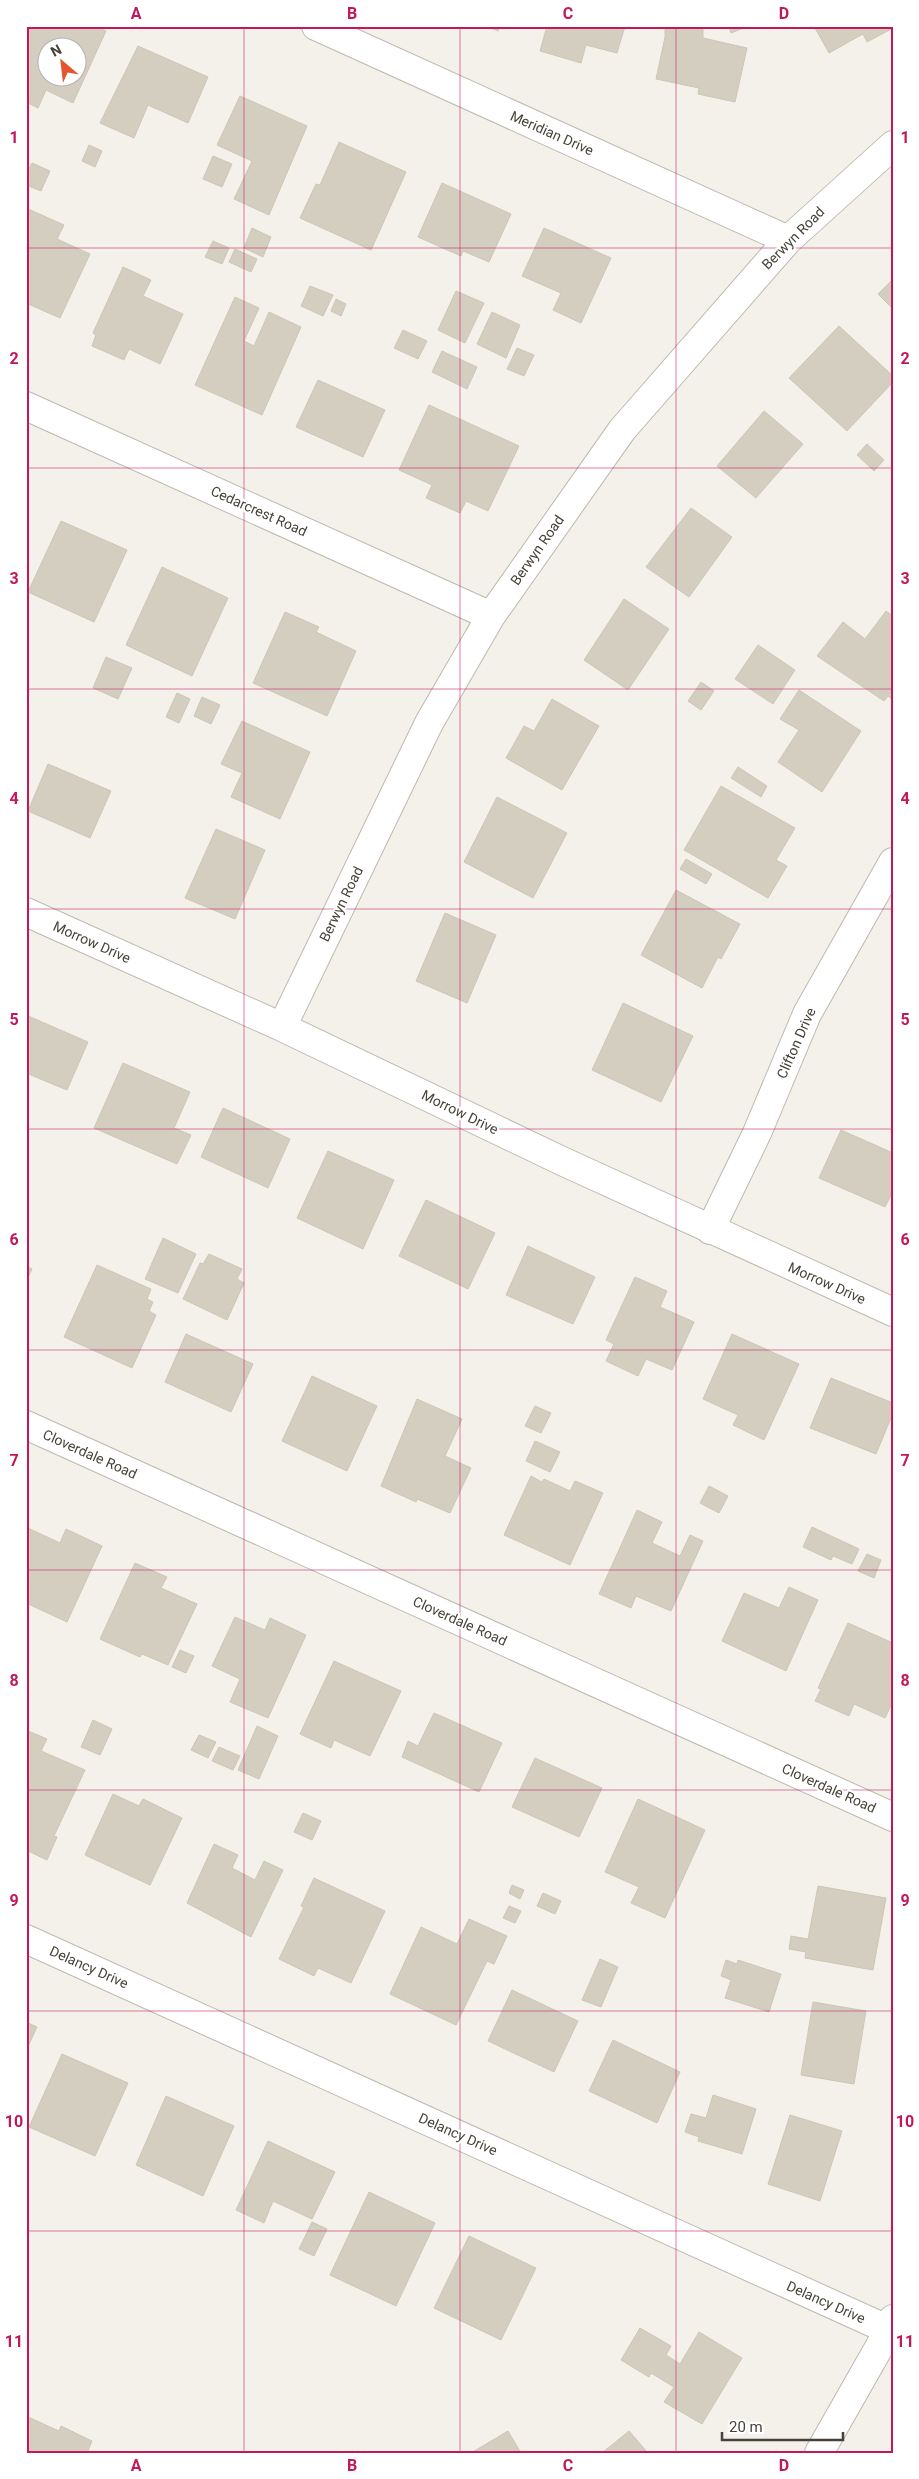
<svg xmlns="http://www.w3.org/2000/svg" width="919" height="2479" font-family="Roboto,sans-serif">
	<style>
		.building { fill: #d4cec1; stroke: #cec6b5; fill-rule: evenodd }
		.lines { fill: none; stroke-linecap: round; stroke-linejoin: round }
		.minor-casing { stroke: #beb9ae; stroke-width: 30 }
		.minor { stroke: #fff; stroke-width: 28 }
		.grid { fill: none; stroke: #c2185b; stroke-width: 1; stroke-opacity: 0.55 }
		.labels { text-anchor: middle; stroke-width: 4.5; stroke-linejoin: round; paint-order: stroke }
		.street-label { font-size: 14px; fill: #474239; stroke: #fff }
		.neatline { fill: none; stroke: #c2185b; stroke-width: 2 }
		.grid-label { font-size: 16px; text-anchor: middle; font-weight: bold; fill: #c2185b }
	</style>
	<rect width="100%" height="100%" fill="#f4f1eb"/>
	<path class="building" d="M26,26H95L106,31L73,103L46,90L38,108L26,102ZM48,48H78V78H48Z
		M486,26H500L498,31Z
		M547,26H625L617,53L586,45L581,63L540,51Z
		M665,26H703V38L747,48L735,102L698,94L699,88L656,79L665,37Z
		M729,26H749L731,33Z
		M814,26H892L893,28L867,42L863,34L829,53Z
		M138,46L208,77L188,123L148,105L134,138L100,123Z
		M240,96L307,126L269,215L234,199L252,161L217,145Z
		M339,142L406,172L371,250L300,218L316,184L320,185Z
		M89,145L102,151L95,167L82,161Z
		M213,156L232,164L222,187L203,179Z
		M32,163L50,171L41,191L26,185V175Z
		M442,183L511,214L489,262L463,251L461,256L418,237Z
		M26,208L64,225L57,239L90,254L60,318L26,303Z
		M252,228L271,237L263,257L244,248Z
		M544,228L611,258L581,323L553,310L561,293L522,276Z
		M213,241L229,248L222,264L205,257Z
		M235,249L257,259L251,272L229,262Z
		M123,267L151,280L143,296L183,314L160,364L129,349L124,360L92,346L96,335L93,333Z
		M893,279V309L878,294Z
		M310,286L333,295L323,316L301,306Z
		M456,291L484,303L465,343L438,330Z
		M235,297L259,308L244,341L254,346L269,312L301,327L262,415L195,385Z
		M336,299L346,304L341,316L331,311Z
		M492,312L520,325L506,358L477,344Z
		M839,326L893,376V382L847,431L789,378Z
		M403,330L427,341L418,359L394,348Z
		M517,348L534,355L524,376L507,369Z
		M442,351L477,367L467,389L432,372Z
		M318,380L385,410L363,457L296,427Z
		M429,405L519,446L488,511L466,501L460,513L426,498L432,485L399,470Z
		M764,411L803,444L756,498L717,466Z
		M867,444L884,460L874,471L857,455Z
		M691,508L732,537L689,597L646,567Z
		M61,521L127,550L94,622L28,592Z
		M162,567L228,598L192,676L126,645Z
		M624,599L669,629L628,690L584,660Z
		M886,611L893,616V700L888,696L884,701L817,656L843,622L865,639Z
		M285,612L319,627L316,632L356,651L327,716L253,683Z
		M758,645L795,670L773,704L735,679Z
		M106,657L132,668L118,699L93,688Z
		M701,682L714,691L701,710L688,701Z
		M799,690L861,731L822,792L778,762L799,730L780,719Z
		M177,693L190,699L179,723L166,717Z
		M202,697L220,705L211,724L194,716Z
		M552,699L599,726L562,790L506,758L524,726L534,731Z
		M242,721L310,752L280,819L231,797L242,773L221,764Z
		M48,764L111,791L90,838L28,811Z
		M738,767L767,786L761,797L731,778Z
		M721,786L795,828L776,860L787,866L768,898L684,850Z
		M497,797L567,833L533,898L464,862Z
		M216,829L265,850L235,919L185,898Z
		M686,859L712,874L706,884L680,869Z
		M676,890L740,924L721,959L718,957L702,988L641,955Z
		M445,913L496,935L467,1003L416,981Z
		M623,1003L693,1036L661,1102L592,1070Z
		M26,1015L88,1042L67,1090L26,1073Z
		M123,1063L190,1092L174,1128L191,1135L177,1164L94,1128Z
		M223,1108L290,1139L268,1188L201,1157Z
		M841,1130L893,1153V1191L885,1207L819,1178Z
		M328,1151L394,1180L363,1249L297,1218Z
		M426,1200L495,1233L468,1289L399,1256Z
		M163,1238L196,1254L178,1293L145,1279Z
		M528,1246L595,1277L573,1324L506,1295Z
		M209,1254L242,1269L237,1279L244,1283L227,1320L183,1299L200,1263L203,1264Z
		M97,1265L151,1289L147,1299L153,1302L149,1311L156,1315L132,1368L64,1337Z
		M26,1266L32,1269L26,1282Z
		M635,1277L667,1291L660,1307L694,1322L672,1370L646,1359L638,1376L606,1361L614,1344L606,1340Z
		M186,1334L253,1364L231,1412L165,1382Z
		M732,1334L799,1364L764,1440L733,1425L738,1415L703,1399Z
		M312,1376L377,1406L347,1471L282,1441Z
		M831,1378L893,1403V1413L876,1454L810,1428Z
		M417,1399L462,1419L445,1456L471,1468L450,1513L417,1499L416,1502L381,1486Z
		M535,1406L551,1413L541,1433L525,1426Z
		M535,1441L560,1452L550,1472L526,1461Z
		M531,1476L542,1482L544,1479L570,1491L575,1481L603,1493L570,1565L504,1535Z
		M709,1486L728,1496L719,1513L700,1503Z
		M637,1510L662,1522L652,1543L680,1556L690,1535L703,1541L671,1611L636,1596L631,1608L599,1594Z
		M812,1527L859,1549L852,1564L833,1556L831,1560L803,1547Z
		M28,1528L60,1543L66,1529L102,1546L67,1622L26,1603Z
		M867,1554L881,1560L874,1578L858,1571Z
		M135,1563L167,1577L161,1588L197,1604L168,1665L142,1654L140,1657L100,1639Z
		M789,1587L818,1600L786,1671L722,1641L744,1593L779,1608Z
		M235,1617L265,1630L270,1618L306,1635L268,1718L230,1702L240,1679L212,1666Z
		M848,1623L893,1643V1701L885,1718L854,1704L849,1716L815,1701L821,1689L818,1688Z
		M180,1650L194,1656L186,1673L172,1667Z
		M334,1661L401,1691L370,1756L334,1740L331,1748L300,1734Z
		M434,1713L502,1743L479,1792L402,1757L408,1741L418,1746Z
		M93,1720L112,1729L100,1755L81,1747Z
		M257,1726L278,1736L259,1779L238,1770Z
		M26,1730L47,1739L41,1751L85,1770L54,1836L57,1837L47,1860L26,1850Z
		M199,1735L216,1742L208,1758L191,1750Z
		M219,1747L240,1756L233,1770L212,1761Z
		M535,1758L602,1788L579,1837L512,1807Z
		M113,1794L139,1806L143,1799L182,1818L150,1885L85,1855Z
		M638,1799L705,1830L665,1918L631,1903L639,1887L605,1872Z
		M303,1813L321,1821L312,1840L294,1832Z
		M214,1844L238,1855L232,1868L255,1880L264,1861L283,1870L251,1937L187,1903Z
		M314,1878L385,1911L351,1983L318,1968L314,1976L279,1959L304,1907L301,1906Z
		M512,1885L524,1890L520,1899L509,1893Z
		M818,1886L886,1898L873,1970L805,1958L806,1952L789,1949L791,1936L808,1939Z
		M543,1893L561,1901L555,1914L537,1906Z
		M509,1906L521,1911L515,1923L503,1918Z
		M469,1919L507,1936L494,1964L487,1961L456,2025L390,1994L421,1927L457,1944Z
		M600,1959L618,1967L601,2007L582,2000Z
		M726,1960L737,1964L738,1960L781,1974L769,2012L725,1998L731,1980L721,1976Z
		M512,1990L578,2021L554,2072L488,2041Z
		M813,2002L866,2011L854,2084L801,2075Z
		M26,2022L37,2027L26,2051Z
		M613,2040L680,2072L657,2123L589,2091Z
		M62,2054L128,2083L95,2156L29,2127Z
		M713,2095L756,2109L742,2154L698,2141L699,2137L685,2132L691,2114L706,2118Z
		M166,2096L234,2126L203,2196L136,2165Z
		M790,2115L842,2131L820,2201L768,2184Z
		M268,2141L335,2172L312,2219L273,2201L264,2223L236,2210Z
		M369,2192L435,2223L396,2306L330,2275Z
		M312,2222L327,2229L314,2256L299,2249Z
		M469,2236L536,2268L501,2340L434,2308Z
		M640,2328L671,2346L666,2355L680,2364L699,2332L742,2358L702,2424L664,2402L674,2387L651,2373L649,2377L621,2360Z
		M26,2416L59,2431L61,2426L92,2441L87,2453H26Z
		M508,2431L521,2453H471Z
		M629,2431L648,2453H602Z"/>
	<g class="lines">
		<g class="minor-casing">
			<path id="minor" d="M316,26L788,240
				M26,406L491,616
				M26,912L282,1027L562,1161L893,1312
				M282,1027L429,723L491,616L622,430L788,240L893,145
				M710,1230L757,1133L807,1014L893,862
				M26,1425L893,1817
				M26,1939L889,2330
				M819,2453L889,2330L893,2319"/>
		</g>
		<use href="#minor" class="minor"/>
	</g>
	<path class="grid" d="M244,26V2453M460,26V2453M676,26V2453M26,248H893M26,468H893M26,689H893M26,909H893M26,1129H893M26,1350H893M26,1570H893M26,1790H893M26,2011H893M26,2231H893"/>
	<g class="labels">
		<g class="street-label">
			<text transform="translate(552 133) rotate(24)" y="5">Meridian Drive</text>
			<text transform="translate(793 238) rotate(-45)" y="5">Berwyn Road</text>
			<text transform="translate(259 511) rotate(24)" y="5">Cedarcrest Road</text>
			<text transform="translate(537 550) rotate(-55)" y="5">Berwyn Road</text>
			<text transform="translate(341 904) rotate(-64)" y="5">Berwyn Road</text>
			<text transform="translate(92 942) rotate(24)" y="5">Morrow Drive</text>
			<text transform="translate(796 1043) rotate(-66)" y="5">Clifton Drive</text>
			<text transform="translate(460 1112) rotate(26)" y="5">Morrow Drive</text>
			<text transform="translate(827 1283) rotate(24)" y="5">Morrow Drive</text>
			<text transform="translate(90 1454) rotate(24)" y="5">Cloverdale Road</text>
			<text transform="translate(460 1621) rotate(24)" y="5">Cloverdale Road</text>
			<text transform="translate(829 1788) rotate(24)" y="5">Cloverdale Road</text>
			<text transform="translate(89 1967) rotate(24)" y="5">Delancy Drive</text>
			<text transform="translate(458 2134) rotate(24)" y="5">Delancy Drive</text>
			<text transform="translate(826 2302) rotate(24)" y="5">Delancy Drive</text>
		</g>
	</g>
	<rect width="919" height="2479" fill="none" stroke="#ffffff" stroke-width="55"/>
	<g transform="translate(62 62) rotate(332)"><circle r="24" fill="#ffffff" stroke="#b5b3b0"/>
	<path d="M0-4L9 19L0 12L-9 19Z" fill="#e55430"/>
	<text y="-8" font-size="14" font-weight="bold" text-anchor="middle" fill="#474239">N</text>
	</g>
	<path d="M722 2432v8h121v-8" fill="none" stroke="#474239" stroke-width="2.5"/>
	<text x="729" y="2432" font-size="15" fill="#474239" stroke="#ffffff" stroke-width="4" paint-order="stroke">20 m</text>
	<rect x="28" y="28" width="864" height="2424" class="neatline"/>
	<g class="grid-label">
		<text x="136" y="19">A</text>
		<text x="352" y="19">B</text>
		<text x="568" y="19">C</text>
		<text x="784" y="19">D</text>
		<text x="14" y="143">1</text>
		<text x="905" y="143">1</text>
		<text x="14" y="364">2</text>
		<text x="905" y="364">2</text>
		<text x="14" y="584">3</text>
		<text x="905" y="584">3</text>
		<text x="14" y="804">4</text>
		<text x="905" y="804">4</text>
		<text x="14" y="1025">5</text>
		<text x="905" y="1025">5</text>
		<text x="14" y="1245">6</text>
		<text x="905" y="1245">6</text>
		<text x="14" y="1466">7</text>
		<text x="905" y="1466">7</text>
		<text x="14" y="1686">8</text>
		<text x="905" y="1686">8</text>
		<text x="14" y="1906">9</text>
		<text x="905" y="1906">9</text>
		<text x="14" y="2127">10</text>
		<text x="905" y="2127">10</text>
		<text x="14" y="2347">11</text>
		<text x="905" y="2347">11</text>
		<text x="136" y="2471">A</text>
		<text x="352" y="2471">B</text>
		<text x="568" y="2471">C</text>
		<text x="784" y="2471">D</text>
	</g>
</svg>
